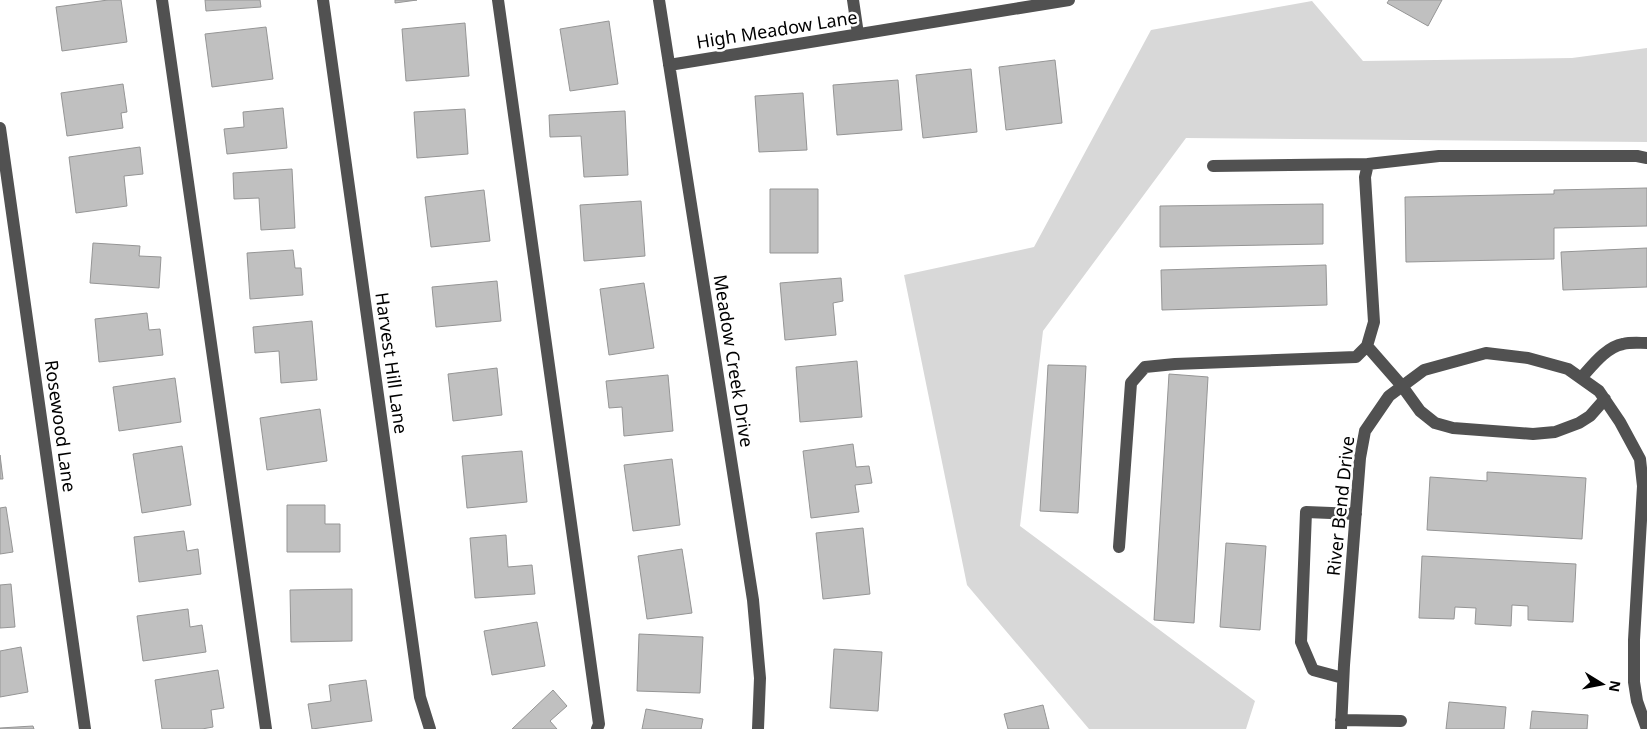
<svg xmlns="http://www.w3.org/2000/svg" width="1647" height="729" font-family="'Noto Sans',sans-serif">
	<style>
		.green { fill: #d8d8d8 }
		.building { fill: #c0c0c0; stroke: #959595 }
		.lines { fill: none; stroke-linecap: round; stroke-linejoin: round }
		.minor { stroke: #515151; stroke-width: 12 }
		.labels { text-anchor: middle; stroke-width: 5; stroke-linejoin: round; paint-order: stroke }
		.street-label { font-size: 18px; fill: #000; stroke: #fff }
	</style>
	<rect width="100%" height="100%" fill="#fff"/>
	<path class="green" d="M1312,1L1363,61L1572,58L1647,48V142L1186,138L1043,331L1020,526L1255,701L1246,729H1089L967,585L904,275L1034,247L1151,30Z"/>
	<path class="building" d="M108,0H121L127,42L62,51L56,7Z
		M205,0H260L261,7L206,11Z
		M395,0H417L395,3Z
		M1389,0H1442L1428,26L1387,3Z
		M609,21L618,84L570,91L560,29Z
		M465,23L469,76L406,81L402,29Z
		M266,27L273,79L212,87L205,34Z
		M1055,60L1062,123L1006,130L999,67Z
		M971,69L977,132L923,138L916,75Z
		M898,80L902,130L837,135L833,85Z
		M123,84L127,112L121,113L123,128L67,136L61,93Z
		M803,93L807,150L759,152L755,96Z
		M283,108L287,148L227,154L224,129L244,127L243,112Z
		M465,109L468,154L417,158L414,112Z
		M625,111L628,175L584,177L581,136L550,137L549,115Z
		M140,147L143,174L124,176L127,206L76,213L69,157Z
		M292,169L295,228L261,230L259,198L234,199L233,173Z
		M1647,188V226L1554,228V259L1406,262L1405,197L1554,194V190Z
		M770,189H818V253H770Z
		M484,190L490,241L431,247L425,197Z
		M641,201L645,256L584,261L580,205Z
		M1323,204V244L1160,247V206Z
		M93,243L140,246L139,256L161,257L159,288L90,283Z
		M1647,248V287L1563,290L1561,252Z
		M293,250L295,268H301L303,295L250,299L247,253Z
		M1326,265L1327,305L1162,310L1161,270Z
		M841,278L843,301L833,303L836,335L785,340L780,283Z
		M497,281L501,321L436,327L432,287Z
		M644,283L654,348L609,355L600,289Z
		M147,313L149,330L160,329L163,355L99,362L95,319Z
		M312,321L317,380L281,383L279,351L255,353L253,327Z
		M857,361L862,417L800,422L796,367Z
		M1048,365L1086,366L1078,513L1040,511Z
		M497,368L502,415L453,421L448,374Z
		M1169,374L1208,377L1194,623L1154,620Z
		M668,375L673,431L624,436L622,407L609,408L606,381Z
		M175,378L181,422L119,431L113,387Z
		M320,409L327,461L267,470L260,418Z
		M853,444L856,467L869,466L872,483L855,485L859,512L811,518L803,451Z
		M182,446L191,505L142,513L133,454Z
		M522,451L527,502L467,508L462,456Z
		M0,455L3,479H0Z
		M672,459L680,525L633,531L624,465Z
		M1487,472L1586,478L1582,539L1427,530L1430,477L1487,481Z
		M287,505H325V524H340V552H287Z
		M6,507L13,552L0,554V508Z
		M863,528L870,594L823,599L816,533Z
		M184,531L187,551L198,549L201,574L139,582L134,537Z
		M506,535L508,567L532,565L535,594L475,598L470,538Z
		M1226,543L1266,546L1260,630L1220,627Z
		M682,549L692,613L647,619L638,556Z
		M1422,556L1576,564L1573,622L1528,620V606L1512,605L1511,626L1475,624L1476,608L1455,607L1454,619L1419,618Z
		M11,584L15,627L0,628V585Z
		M352,589V641L291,642L290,590Z
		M188,609L190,627L202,625L206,652L143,661L137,616Z
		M537,622L545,666L492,675L484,631Z
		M639,634L703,637L700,693L637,691Z
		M21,647L28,692L0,697V651Z
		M834,649L882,652L878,711L830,708Z
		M218,670L224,708L211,710L213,727L202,729H162L155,680Z
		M366,680L372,721L312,729L308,704L331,701L329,685Z
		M553,690L567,706L550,721L557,729H512Z
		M1449,702L1506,707L1504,729H1446Z
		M1043,705L1049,729H1008L1004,714Z
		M646,709L703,719L701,729H642Z
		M1532,711L1588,715L1587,729H1530Z
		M33,726L34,729H0V728Z"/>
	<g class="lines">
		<path class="minor" d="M162,0L266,729
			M323,0L420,697L430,729
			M498,0L599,724L597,729
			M659,0L753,600L760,678L758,729
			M853,0L858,34
			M669,65L1069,0
			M0,128L85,729
			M1213,166L1368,164
			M1367,346L1402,386L1420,411L1435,423L1453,428L1533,434L1555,432L1579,423L1590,416L1605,399
			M1581,378C1592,366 1606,347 1623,344C1631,342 1639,343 1647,343
			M1119,547L1131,383L1145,367L1175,364L1356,357L1367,346L1374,322L1365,177L1368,164L1439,156H1637L1647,158
			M1343,678L1313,670L1301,642L1306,512L1356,514
			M1341,720L1401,721
			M1341,729L1344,665L1360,458L1365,431L1389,396L1424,370L1486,353L1528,358L1568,369L1599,391L1620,422L1640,459L1643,486L1634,640V682L1637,701L1647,729"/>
	</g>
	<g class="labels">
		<g class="street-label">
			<text transform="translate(777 30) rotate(-9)" y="6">High Meadow Lane</text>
			<text transform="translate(733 361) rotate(81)" y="6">Meadow Creek Drive</text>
			<text transform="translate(391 363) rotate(82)" y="6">Harvest Hill Lane</text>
			<text transform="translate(60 426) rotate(82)" y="6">Rosewood Lane</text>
			<text transform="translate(1341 506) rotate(-84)" y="6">River Bend Drive</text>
		</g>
	</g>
	<g transform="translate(1602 684) rotate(100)" stroke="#ffffff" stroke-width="4" paint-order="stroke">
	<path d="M0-4L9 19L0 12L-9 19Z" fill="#000000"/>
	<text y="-8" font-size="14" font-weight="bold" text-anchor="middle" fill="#000000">N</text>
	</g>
</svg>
